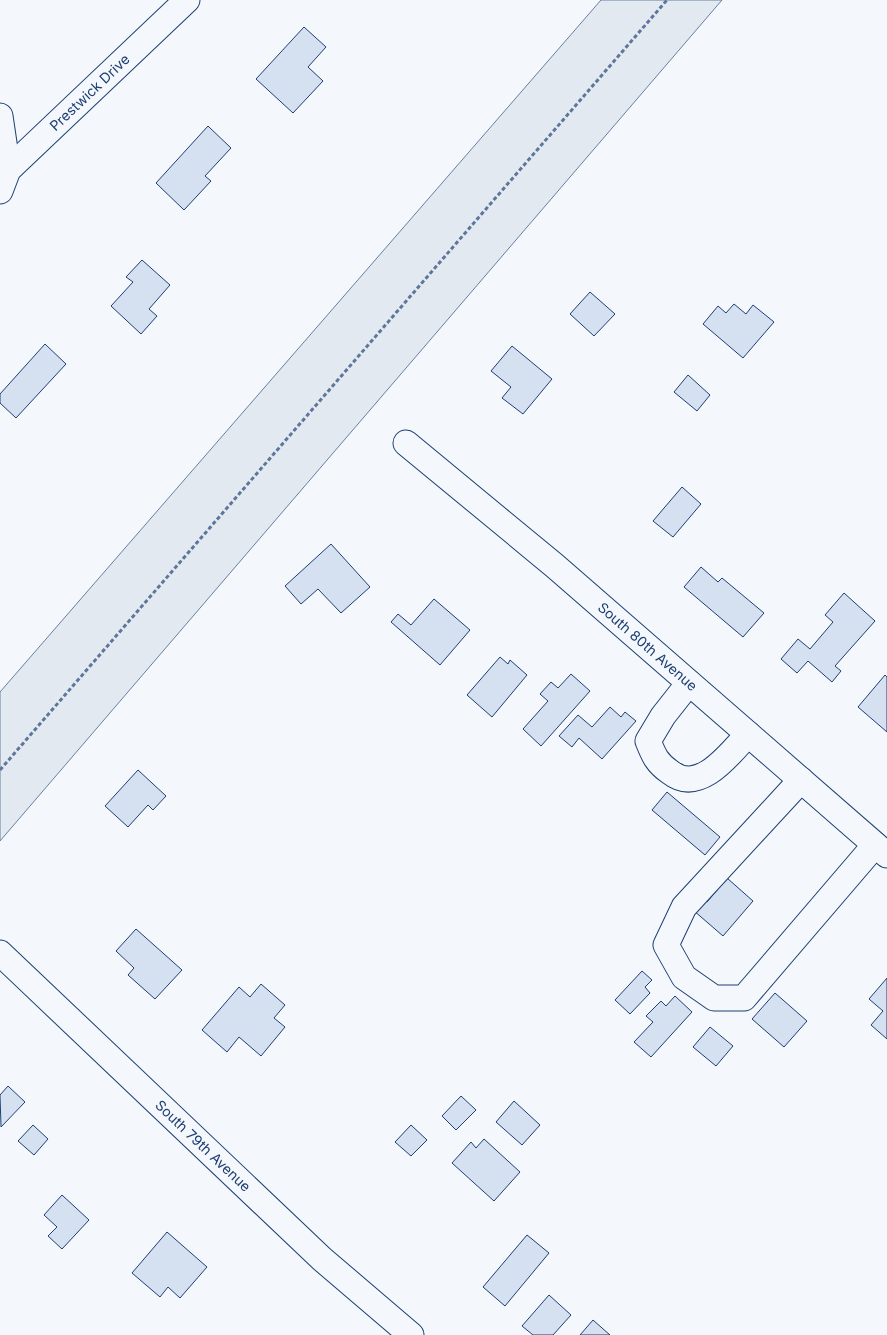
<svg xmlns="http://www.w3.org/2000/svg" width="887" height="1335" font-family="Inter,sans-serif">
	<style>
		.green { fill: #e3e9f0; stroke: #687fa3 }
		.building { fill: #d5e0f0; stroke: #1d3f73 }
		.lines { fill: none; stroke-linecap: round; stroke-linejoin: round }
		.minor-casing { stroke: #1d3f73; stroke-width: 27 }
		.path { stroke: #5e769c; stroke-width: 3; stroke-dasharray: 4 2.5; stroke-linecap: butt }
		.minor { stroke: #f4f7fb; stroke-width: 25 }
		.labels { text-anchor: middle; stroke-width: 4; stroke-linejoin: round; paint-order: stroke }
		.street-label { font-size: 14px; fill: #1d3f73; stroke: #f4f7fb }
	</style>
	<rect width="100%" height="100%" fill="#f4f7fb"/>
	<path class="green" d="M601,0H722L0,841V692Z"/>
	<path class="building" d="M304,27L326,47L308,67L323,81L293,113L256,79Z
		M208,126L231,148L205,176L211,181L184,210L156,183Z
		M142,260L170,285L149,309L157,316L141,334L111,306L133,282L126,277Z
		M590,292L615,314L594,336L570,314Z
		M734,304L746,314L753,305L774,322L743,358L703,324L718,306L726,313Z
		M45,344L66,364L16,418L0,403V394Z
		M512,346L552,379L523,414L502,398L511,387L491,371Z
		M688,375L710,395L697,411L674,392Z
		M682,487L701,504L673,537L653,521Z
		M331,544L370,587L341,613L318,589L301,604L285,586Z
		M701,567L718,582L722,578L764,613L743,637L684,587Z
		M844,593L875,621L835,666L841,671L832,682L808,661L797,673L781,659L798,639L810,649L833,622L825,615Z
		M434,599L470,630L440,665L391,622L398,614L411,625Z
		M500,657L508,664L510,660L527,675L492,717L467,695Z
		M571,674L590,691L541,746L523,729L548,701L540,694L551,682L558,688Z
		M885,675L887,677V732L858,707Z
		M610,707L621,717L625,712L636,721L602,759L579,738L572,747L559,736L578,715L592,727Z
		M138,770L166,796L153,810L148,805L128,827L105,806Z
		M667,792L720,837L705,855L652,810Z
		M727,878L753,901L723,936L693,910L703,898L707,902Z
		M136,929L182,970L155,999L128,975L134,968L116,951Z
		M642,971L652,980L645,987L650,993L630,1014L615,1000Z
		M887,978V1039L871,1025L883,1011L869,999Z
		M261,984L285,1005L274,1018L285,1027L261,1056L239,1037L227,1052L202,1030L239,987L250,997Z
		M775,993L807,1021L784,1047L752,1019Z
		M675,996L692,1012L651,1057L634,1042L653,1022L646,1016L661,1001L666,1006Z
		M710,1027L733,1046L716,1066L693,1047Z
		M8,1086L25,1102L1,1127L0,1095Z
		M461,1096L476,1110L456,1130L442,1116Z
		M514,1101L540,1125L522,1145L496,1122Z
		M33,1125L48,1139L34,1155L18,1141Z
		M411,1125L427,1140L411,1156L395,1142Z
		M484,1139L520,1172L494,1201L452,1163L471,1142L476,1148Z
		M62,1195L89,1220L62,1249L48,1236L57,1227L44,1215Z
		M167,1232L207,1267L180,1298L168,1287L160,1297L132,1273Z
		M527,1235L549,1253L505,1306L483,1287Z
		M549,1295L571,1315L553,1335H533L522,1326Z
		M593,1320L610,1335H580Z"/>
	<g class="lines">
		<g class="minor-casing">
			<g id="minor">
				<path d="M0,116L8,170"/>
				<path id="s1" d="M0,191L8,170L187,0"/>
				<path id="s2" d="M406,443L555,566L887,855"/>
				<path d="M689,683L663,716L648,741C654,756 657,763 670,772C699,795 729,755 748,734"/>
				<path d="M801,780L684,907L666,945L684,977L714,998H744L875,845"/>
				<path id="s3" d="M0,953L322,1259L411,1335"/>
			</g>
		</g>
		<path class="path" d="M0,770L667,0"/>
		<use href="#minor" class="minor"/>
	</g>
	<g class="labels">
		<g class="street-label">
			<text dy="5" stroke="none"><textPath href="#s1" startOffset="135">Prestwick Drive</textPath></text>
			<text dy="5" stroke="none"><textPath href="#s2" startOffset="316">South 80th Avenue</textPath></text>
			<text dy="5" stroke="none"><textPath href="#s3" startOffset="280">South 79th Avenue</textPath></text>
		</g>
	</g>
</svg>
